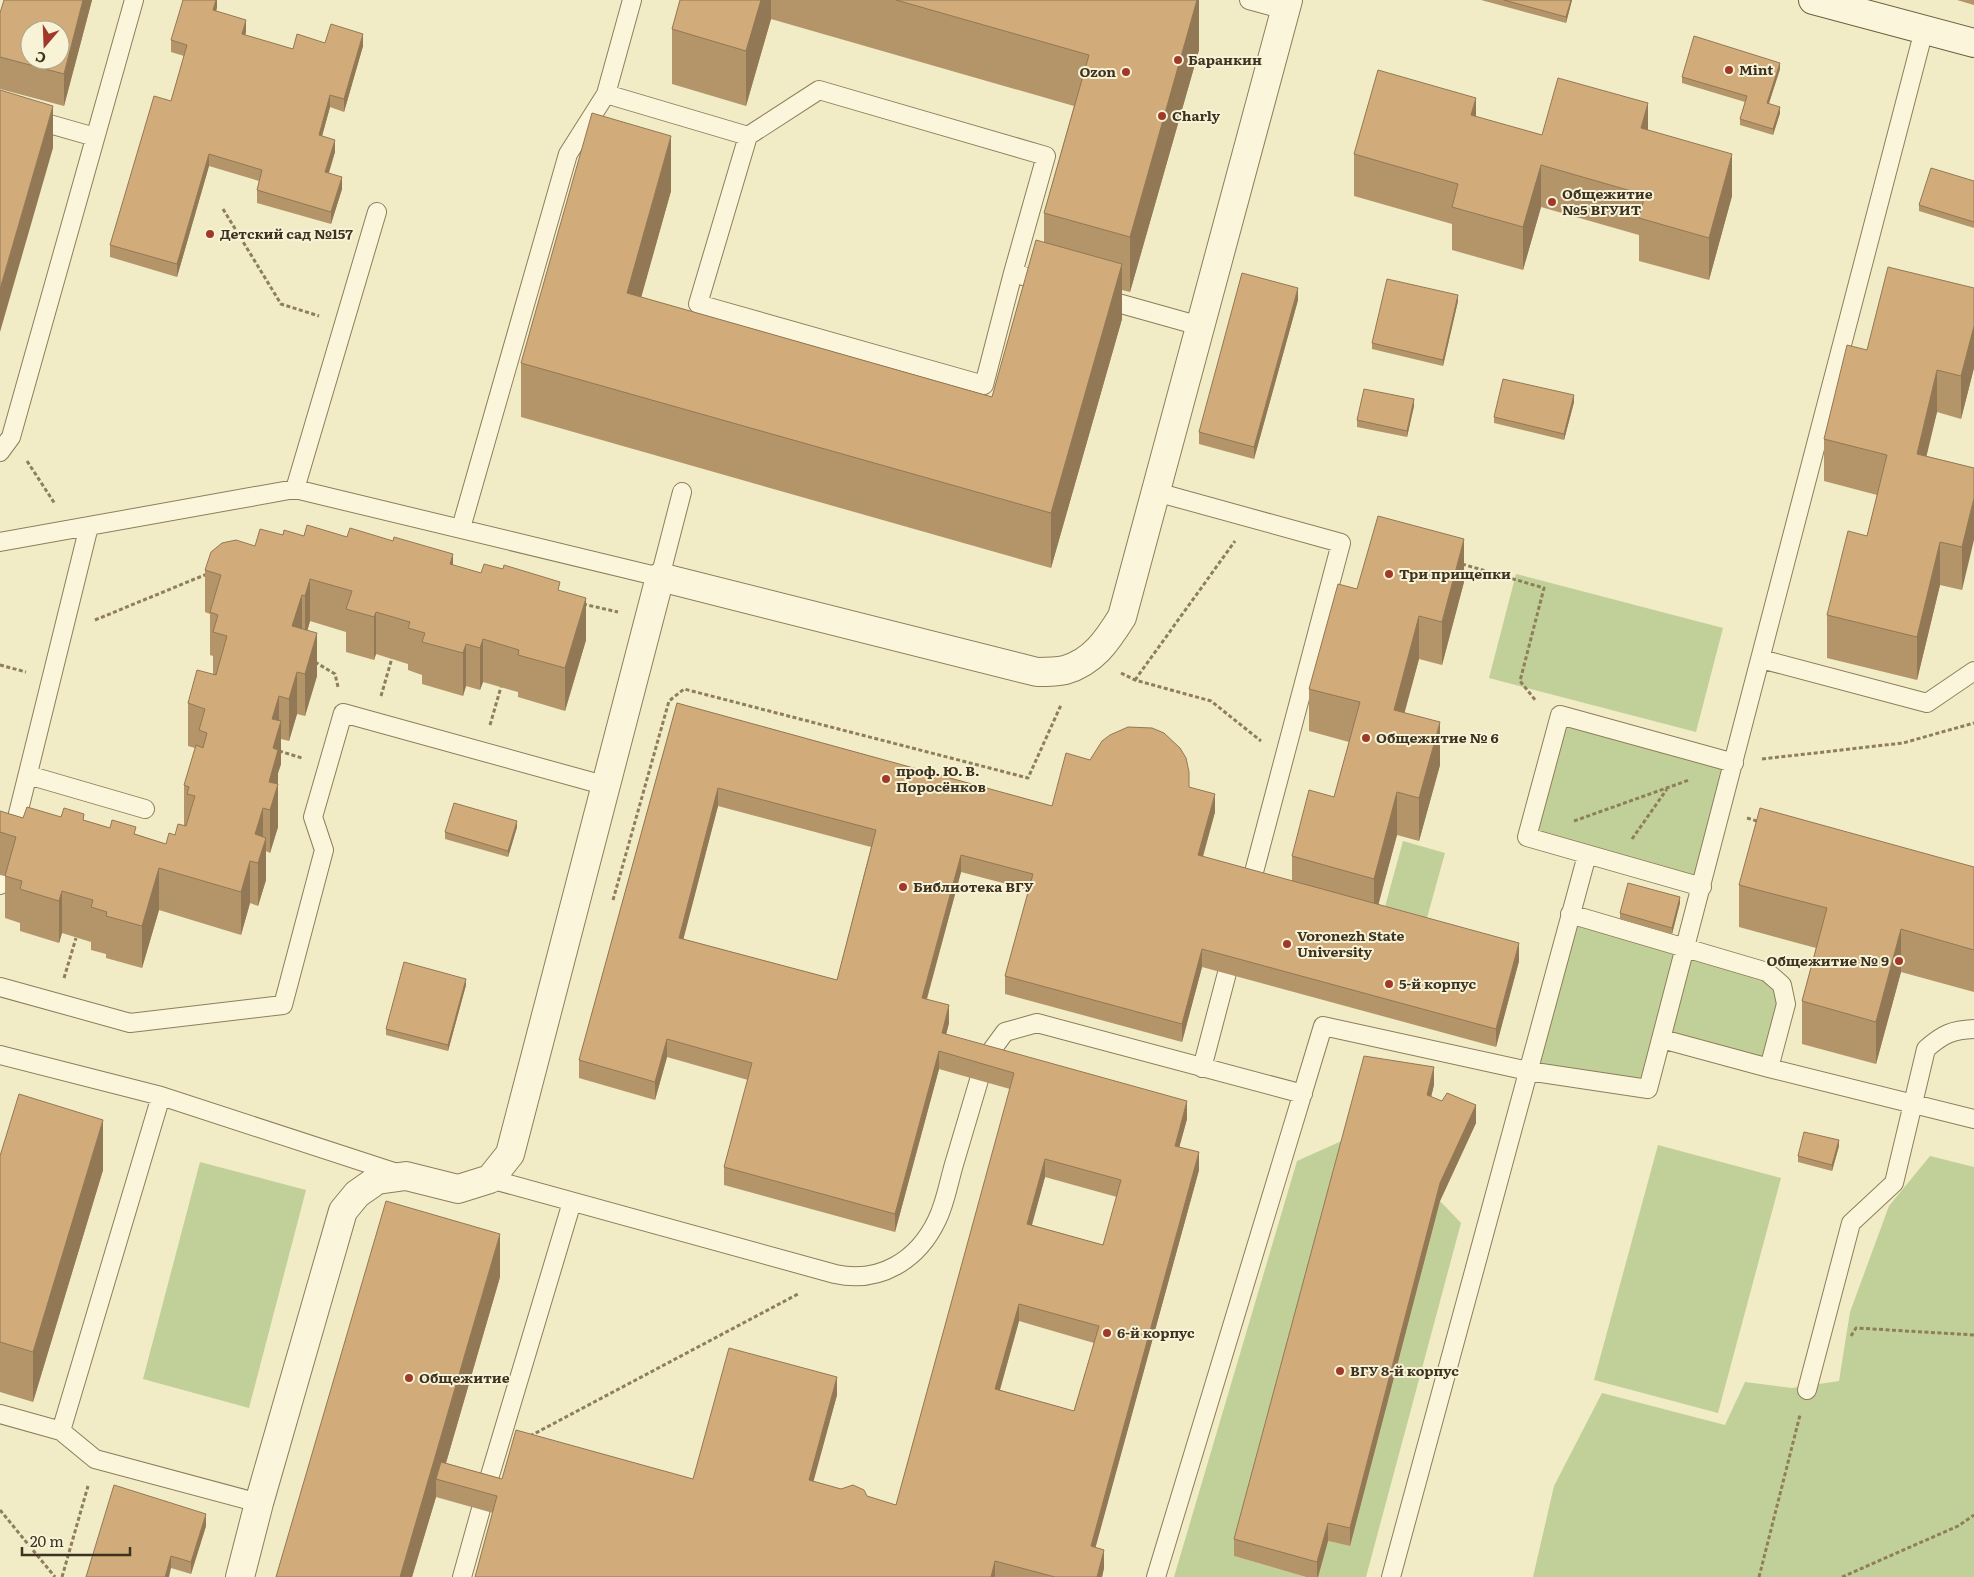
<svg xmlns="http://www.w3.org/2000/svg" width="1974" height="1577" font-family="Literata,serif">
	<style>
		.green { fill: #c1d099 }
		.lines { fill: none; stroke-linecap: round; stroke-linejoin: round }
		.lane-casing { stroke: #8e7e5a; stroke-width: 20 }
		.street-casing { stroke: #8e7e5a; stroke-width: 30 }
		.secondary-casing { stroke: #705f3d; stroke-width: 30 }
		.path { stroke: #8e7e5a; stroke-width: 3; stroke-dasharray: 4 2.5; stroke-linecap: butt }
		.lane { stroke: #fbf6db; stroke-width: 18 }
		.street { stroke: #fbf6db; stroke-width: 28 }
		.secondary { stroke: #fbf6db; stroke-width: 28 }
		.wall { fill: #b49469; fill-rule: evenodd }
		.shaded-wall { fill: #927855 }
		.building { fill: #d1ac7a; stroke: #927855; fill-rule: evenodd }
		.poi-dot { fill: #a03927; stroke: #f8f3d7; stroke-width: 2 }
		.labels { text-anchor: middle; stroke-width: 4; stroke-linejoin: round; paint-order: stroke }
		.poi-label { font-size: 14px; font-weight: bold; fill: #3d321f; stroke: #f8f3d7; text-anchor: start }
	</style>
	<rect width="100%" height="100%" fill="#f1ebc6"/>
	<path class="green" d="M1516,574L1723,628L1696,732L1489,678Z
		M1560,715L1734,763L1702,887L1527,837Z
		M1403,841L1445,853L1425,925L1383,914Z
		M1570,914L1782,985L1769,1068L1662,1039L1648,1089L1528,1071Z
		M1346,1139L1234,1556L1306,1577H1174L1297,1161Z
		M1658,1145L1781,1178L1718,1413L1594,1380Z
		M1930,1156L1974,1167V1577H1533L1554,1486L1602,1393L1725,1425L1745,1382L1792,1388L1839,1381L1850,1312L1889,1206Z
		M200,1162L306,1190L249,1408L143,1379Z
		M1440,1201L1461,1223L1366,1577H1318L1328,1541L1350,1546Z"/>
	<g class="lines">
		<g class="lane-casing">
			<path id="lane" d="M1249,0L1285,10
				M606,94L748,136L819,90L1046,156L1013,273L1049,283
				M0,110L95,137
				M748,136L698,304L984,385L1013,273
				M1100,298L1200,326
				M0,452L11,437L134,0
				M295,489L377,212
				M1156,492L1341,543L1250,887
				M461,528L568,154L606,94L632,0
				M0,542L295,489L660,577L682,492
				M1761,659L1927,703L1974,671
				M28,775L145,809
				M12,838L89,526
				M0,885L3,876
				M1702,887L1527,837L1560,715L1734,763
				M1570,914L1767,972L1782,985L1786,1004L1769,1068
				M0,987L130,1023L283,1005L324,850L313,817L343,713L607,786
				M1662,1039L1769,1068L1974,1119
				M0,1055L161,1096L397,1173
				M983,1062L1005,1032L1037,1023L1303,1094
				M1202,1068L1227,973
				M490,1179L835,1274C880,1284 918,1260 937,1220C946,1202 949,1180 955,1161C963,1134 971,1107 979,1080
				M1807,1390L1851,1223L1894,1183L1926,1049C1943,1034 1952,1030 1974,1029
				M0,1414L61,1431L95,1459L259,1503
				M61,1431L161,1096
				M485,1492L572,1202
				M462,1577L481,1509
				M1156,1577L1323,1026L1528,1071L1648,1089L1924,30
				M1391,1577L1587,855"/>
		</g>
		<g class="street-casing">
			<path id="street" d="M240,1577L259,1503L343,1211L357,1194L377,1180L406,1176L458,1189L490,1179L510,1154L660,577L1037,672C1045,672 1056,672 1065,670C1093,662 1107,641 1122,617L1288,0"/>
		</g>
		<g class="secondary-casing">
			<path id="secondary" d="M1813,0L1974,43"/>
		</g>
		<path class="path" d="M223,209L281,304L319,316
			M27,461L55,504
			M1462,564L1544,588L1520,681L1536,701
			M583,604L618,612
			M95,620L207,574
			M315,662L335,674L338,687
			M0,665L26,672
			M1121,673L1135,680L1211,701L1261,741
			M1135,680L1235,541
			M381,696L392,658
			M490,725L501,687
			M279,751L302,758
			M1762,759L1903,743L1974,723
			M1747,818L1760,822
			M1574,821L1689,780
			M1632,839L1667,789
			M613,900L669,701L684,689L1028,778L1061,705
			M64,978L76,938
			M1851,1336L1856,1328L1974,1335
			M530,1436L798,1294
			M0,1510L55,1577
			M62,1577L88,1486
			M1759,1577L1800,1415
			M1842,1577L1958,1526L1974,1515"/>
		<use href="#lane" class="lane"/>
		<use href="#street" class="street"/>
		<use href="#secondary" class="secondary"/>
	</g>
	<path class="wall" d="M92,0L64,106L0,89V13Z
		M217,0L216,11L246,32L245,35L293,49L325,43L363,46L344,112L330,107L322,136L335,152L329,173L342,189L331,224L257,203V190L259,181L209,166L177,277L110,257V245L171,101L184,56L171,52V40Z
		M680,0H1199V50L1130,292L1122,290V319L1051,568L521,417V363L671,191L641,297L992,397L1044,242V213L1074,106L771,19L746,106L672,84V29Z
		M1481,0H1572L1566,23Z
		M1957,0H1974V5Z
		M1780,69L1769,103L1780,113L1773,135L1740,125V119L1745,102L1682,83V77Z
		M1476,117L1542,135L1648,130L1732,196L1709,280L1639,261V235L1541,207L1523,270L1452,250V224L1354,196V154Z
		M1974,181V228L1919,211V205Z
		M1974,288V368L1961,419L1937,412L1926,456L1974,468L1962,590L1940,585L1917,680L1827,658V615L1867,536L1877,495L1824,481V439Z
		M1298,300L1254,459L1199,444V432Z
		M1458,301L1443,366L1372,349V343Z
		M1574,402L1564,440L1494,423V417Z
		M1414,406L1407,437L1357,427V420Z
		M283,535L347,537L481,573L560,591L586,640L565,711L518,697V692L483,682L480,690L466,686L463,696L422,684V675L408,670V664L376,654L374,660L346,652V632L310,621L307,631L317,676L305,716L297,714L289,741L281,739V764L278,773V827L270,853L266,851V880L258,906L250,903L241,935L159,910L142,968L106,958V954L91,950V942L62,933L59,943L20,931V923L5,918V876L0,875V811L23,818L61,817L84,820L110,828L136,834L166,844L184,825V785L195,748L188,746V703L213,674V656L210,655V614L205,612V570L255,546Z
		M1464,582L1442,665L1419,659L1404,713L1440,765L1419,841L1397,835L1378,905L1519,961L1496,1047L1202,967L1182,1042L1005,994V976L1029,890L961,872L927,999L949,1023L946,1034L1187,1119L1179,1147L1199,1170L1095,1548L1104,1568L1102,1577H475L493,1513L436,1497L412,1577H276L500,1277L446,1463L502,1479H693L837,1395L813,1481L896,1505L1010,1089L939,1069L895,1232L724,1185V1167L748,1080L667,1057L655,1100L579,1078V1060L677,703L1052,806L1189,787L1215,812L1203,857L1292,881V856L1334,797L1349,742L1309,731V689L1357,589ZM718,806L871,847L837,980L683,939ZM1045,1177L1117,1197L1103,1245L1032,1225ZM1019,1321L1094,1343L1074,1411L1000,1390Z
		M517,827L508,857L445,839V832Z
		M1974,867V992L1901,972L1876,1064L1802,1044V1001L1816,948L1739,927V885Z
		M1680,903L1672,934L1620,919V913Z
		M466,985L448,1051L386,1035V1029Z
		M1434,1085L1431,1097L1476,1123L1440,1201L1350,1546L1328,1541L1318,1577H1306L1234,1556V1539Z
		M1839,1146L1832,1171L1798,1162V1156Z
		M0,1156L103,1170L33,1402L0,1392Z
		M206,1526L191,1574L171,1568L86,1577Z"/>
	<path class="shaded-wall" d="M83,0H92L64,106V74Z
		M216,0H217V8L213,22V10Z
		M761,0H771V19L746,106V51Z
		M1197,0H1199V50L1130,292V237Z
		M1571,0H1572L1566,23V17Z
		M246,20V32L242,46V34Z
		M363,34V46L344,112V99Z
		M1780,63V69L1767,109V103Z
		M330,95V107L319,147V135Z
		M1476,98V140L1471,115Z
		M1648,103V145L1641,128Z
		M53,106V148L0,332V289Z
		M1780,107V113L1773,135V129Z
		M671,136V191L627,348V293Z
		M335,140V152L325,184V172Z
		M209,154V166L177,277V264Z
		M1732,154V196L1709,280V238Z
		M1541,165V207L1523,270V227Z
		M342,177V189L331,224V212Z
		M1122,264V319L1051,568V513Z
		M1298,288V300L1254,459V447Z
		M1458,295V301L1443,366V360Z
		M1974,326V368L1961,419V376Z
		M1937,370V412L1917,496V454Z
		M1574,395V402L1564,440V434Z
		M1414,399V406L1407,437V431Z
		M1974,498V540L1962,590V547Z
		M1464,539V582L1442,665V622Z
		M1940,542V585L1917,680V637Z
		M453,554V597L450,564Z
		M310,579V621L305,639V596Z
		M302,595V638L292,626Z
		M586,598V640L565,711V668Z
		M376,612V654L374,660V617Z
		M1419,616V659L1394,752V710Z
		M317,633V676L305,716V674Z
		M483,639V682L480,690V648Z
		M466,644V686L463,696V653Z
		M297,672V714L289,741V699Z
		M279,696V726L281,721V764L278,773V827L270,853V810L269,782L272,719Z
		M1440,722V765L1419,841V798Z
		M718,788V806L679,956V938Z
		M1397,792V835L1374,921V879Z
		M1215,794V812L1198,873V855Z
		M263,808V848L266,838V880L258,906V863L255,834Z
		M517,821V827L508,857V851Z
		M961,855V872L922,1016V998Z
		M250,861V903L241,935V892Z
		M159,868V910L142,968V926Z
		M62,891V933L59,943V901Z
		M1680,897V903L1672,934V928Z
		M1901,929V972L1876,1064V1022Z
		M1519,943V961L1496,1047V1029Z
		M1202,949V967L1182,1042V1024Z
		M466,979V985L448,1051V1045Z
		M949,1005V1023L942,1051V1033Z
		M667,1039V1057L655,1100V1082Z
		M939,1051V1069L895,1232V1214Z
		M1434,1067V1085L1427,1113V1095Z
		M1187,1101V1119L1175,1163V1146Z
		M1476,1105V1123L1440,1201L1350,1546V1528L1440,1183Z
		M103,1120V1170L33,1402V1352Z
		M1839,1140V1146L1832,1171V1165Z
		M1199,1152V1170L1091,1564V1546Z
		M1045,1159V1177L1027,1242V1224Z
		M500,1234V1277L441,1480L436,1479V1497L412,1577H400Z
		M1019,1304V1321L995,1407V1389Z
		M837,1377V1395L809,1498V1480Z
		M206,1514V1526L191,1574V1562Z
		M1328,1523V1541L1318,1577H1317V1562Z
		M1104,1550V1568L1102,1577H1097Z
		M171,1556V1568L169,1577H165Z
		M995,1561V1577H991Z"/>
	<path class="building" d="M4,0H83L64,74L0,57V13ZM30,30H60V60H30Z
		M183,0H216L213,10L246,20L242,34L293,49L297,34L325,43L331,24L363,34L344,99L330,95L319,135L335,140L325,172L342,177L331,212L257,190L262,170L209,154L177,264L110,245L154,96L171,101L187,45L171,40Z
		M680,0H761L746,51L672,29Z
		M896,0H1197L1130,237L1044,213L1089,55Z
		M1504,0H1571L1566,17Z
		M1694,36L1780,63L1767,103L1780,107L1773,129L1740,119L1747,96L1682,77Z
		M1378,70L1476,98L1471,115L1542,135L1558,78L1648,103L1641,128L1732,154L1709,238L1639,218L1645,195L1541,165L1523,227L1452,207L1458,184L1354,154Z
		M0,90L53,106L0,289Z
		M592,113L671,136L627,293L992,397L1036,240L1122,264L1051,513L521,363Z
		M1931,168L1974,181V222L1919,205Z
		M1888,267L1974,288V326L1961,376L1937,370L1917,454L1974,468V498L1962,547L1940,542L1917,637L1827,615L1848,531L1867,536L1887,455L1824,439L1847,345L1867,350Z
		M1242,273L1298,288L1254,447L1199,432Z
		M1387,279L1458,295L1443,360L1372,343Z
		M1503,379L1574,395L1564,434L1494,417Z
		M1364,389L1414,399L1407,431L1357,420Z
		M1378,516L1464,539L1442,622L1419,616L1394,710L1440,722L1419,798L1397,792L1374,879L1292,856L1309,790L1334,797L1360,702L1309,689L1338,584L1357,589Z
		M307,525L347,537L350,528L393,541L394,537L453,554L450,564L481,573L484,564L503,569L504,565L560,582L558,590L586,598L565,668L518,655L519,650L483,639L480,648L466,644L463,653L422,642L425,633L408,628L410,622L376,612L374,617L346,609L352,591L310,579L305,596L302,595L292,626L317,633L305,674L297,672L289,699L279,696L272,719L281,721L273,748L278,750L269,782L278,784L270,810L263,808L255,834L266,838L258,863L250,861L241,892L159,868L142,926L106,916L107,912L91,907L93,900L62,891L59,901L20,889L22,881L5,876L16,837L0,832V811L23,818L27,807L61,817L64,808L84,814L83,820L110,828L112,820L136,827L134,834L166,844L169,833L175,835L178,824L186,826L195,796L187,794L189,787L184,785L196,745L203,748L207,733L199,730L205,709L188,703L197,670L216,675L227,636L213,632L218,615L210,612L221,575L205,570L211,552L222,543L236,540L255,546L260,529L283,535L284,530L304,536Z
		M677,703L1052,806L1066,753L1090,760L1102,741L1110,735L1128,727L1152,728L1164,733L1180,748L1186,758L1189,772V787L1215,794L1198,855L1519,943L1496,1029L1202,949L1182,1024L1005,976L1033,874L961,855L922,998L949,1005L942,1033L1187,1101L1175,1146L1199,1152L1091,1546L1104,1550L1097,1577H1055L995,1561L991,1577H475L497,1496L436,1479L441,1462L502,1479L516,1430L693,1479L729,1348L837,1377L809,1480L841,1489L853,1485L864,1490L867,1496L896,1505L1014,1073L939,1051L895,1214L724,1167L752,1063L667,1039L655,1082L579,1060ZM718,788L876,830L837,980L679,938ZM1045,1159L1121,1180L1103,1245L1027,1224ZM1019,1304L1099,1326L1074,1411L995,1389Z
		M454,803L517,821L508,851L445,832Z
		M1760,808L1974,867V950L1901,929L1876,1022L1802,1001L1827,908L1739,885Z
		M1628,883L1680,897L1672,928L1620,913Z
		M404,962L466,979L448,1045L386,1029Z
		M1364,1056L1434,1067L1427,1095L1442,1101L1447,1093L1476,1105L1440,1183L1350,1528L1328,1523L1317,1562L1234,1539Z
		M19,1094L103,1120L33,1352L0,1342V1156Z
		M1804,1132L1839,1140L1832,1165L1798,1156Z
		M386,1201L500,1234L400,1577H276Z
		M114,1485L206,1514L191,1562L171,1556L165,1577H86Z"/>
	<g class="poi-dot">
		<circle cx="1178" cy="60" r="5"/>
		<circle cx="1729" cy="70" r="5"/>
		<circle cx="1126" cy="72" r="5"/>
		<circle cx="1162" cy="116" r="5"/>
		<circle cx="1552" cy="202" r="5"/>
		<circle cx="210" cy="234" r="5"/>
		<circle cx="1389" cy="574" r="5"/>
		<circle cx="1366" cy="738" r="5"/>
		<circle cx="886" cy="779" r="5"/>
		<circle cx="903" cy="887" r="5"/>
		<circle cx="1287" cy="944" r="5"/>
		<circle cx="1899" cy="961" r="5"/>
		<circle cx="1389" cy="984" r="5"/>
		<circle cx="1107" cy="1333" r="5"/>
		<circle cx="1340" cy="1371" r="5"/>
		<circle cx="409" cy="1378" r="5"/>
	</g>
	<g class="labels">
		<g class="poi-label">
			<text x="1188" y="65">Баранкин</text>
			<text x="1739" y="75">Mint</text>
			<text x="1116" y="77" text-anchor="end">Ozon</text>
			<text x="1172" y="121">Charly</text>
			<text x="1562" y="199">Общежитие<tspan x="1562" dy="16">№5 ВГУИТ</tspan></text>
			<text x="220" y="239">Детский сад №157</text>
			<text x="1399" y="579">Три прищепки</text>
			<text x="1376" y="743">Общежитие № 6</text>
			<text x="896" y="776">проф. Ю. В.<tspan x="896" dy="16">Поросёнков</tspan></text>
			<text x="913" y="892">Библиотека ВГУ</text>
			<text x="1297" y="941">Voronezh State<tspan x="1297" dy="16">University</tspan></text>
			<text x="1889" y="966" text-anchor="end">Общежитие № 9</text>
			<text x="1399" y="989">5-й корпус</text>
			<text x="1117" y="1338">6-й корпус</text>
			<text x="1350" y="1376">ВГУ 8-й корпус</text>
			<text x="419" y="1383">Общежитие</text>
		</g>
	</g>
	<g transform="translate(45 45) rotate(199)"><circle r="24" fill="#f8f3d7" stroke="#ada68d"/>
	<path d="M0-4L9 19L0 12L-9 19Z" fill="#a03927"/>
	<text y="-8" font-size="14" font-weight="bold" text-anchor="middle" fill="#3d321f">С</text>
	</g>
	<path d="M22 1547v8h108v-8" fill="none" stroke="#3d321f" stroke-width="2.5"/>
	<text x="30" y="1547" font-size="15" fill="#3d321f" stroke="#f8f3d7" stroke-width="4" paint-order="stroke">20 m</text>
</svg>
